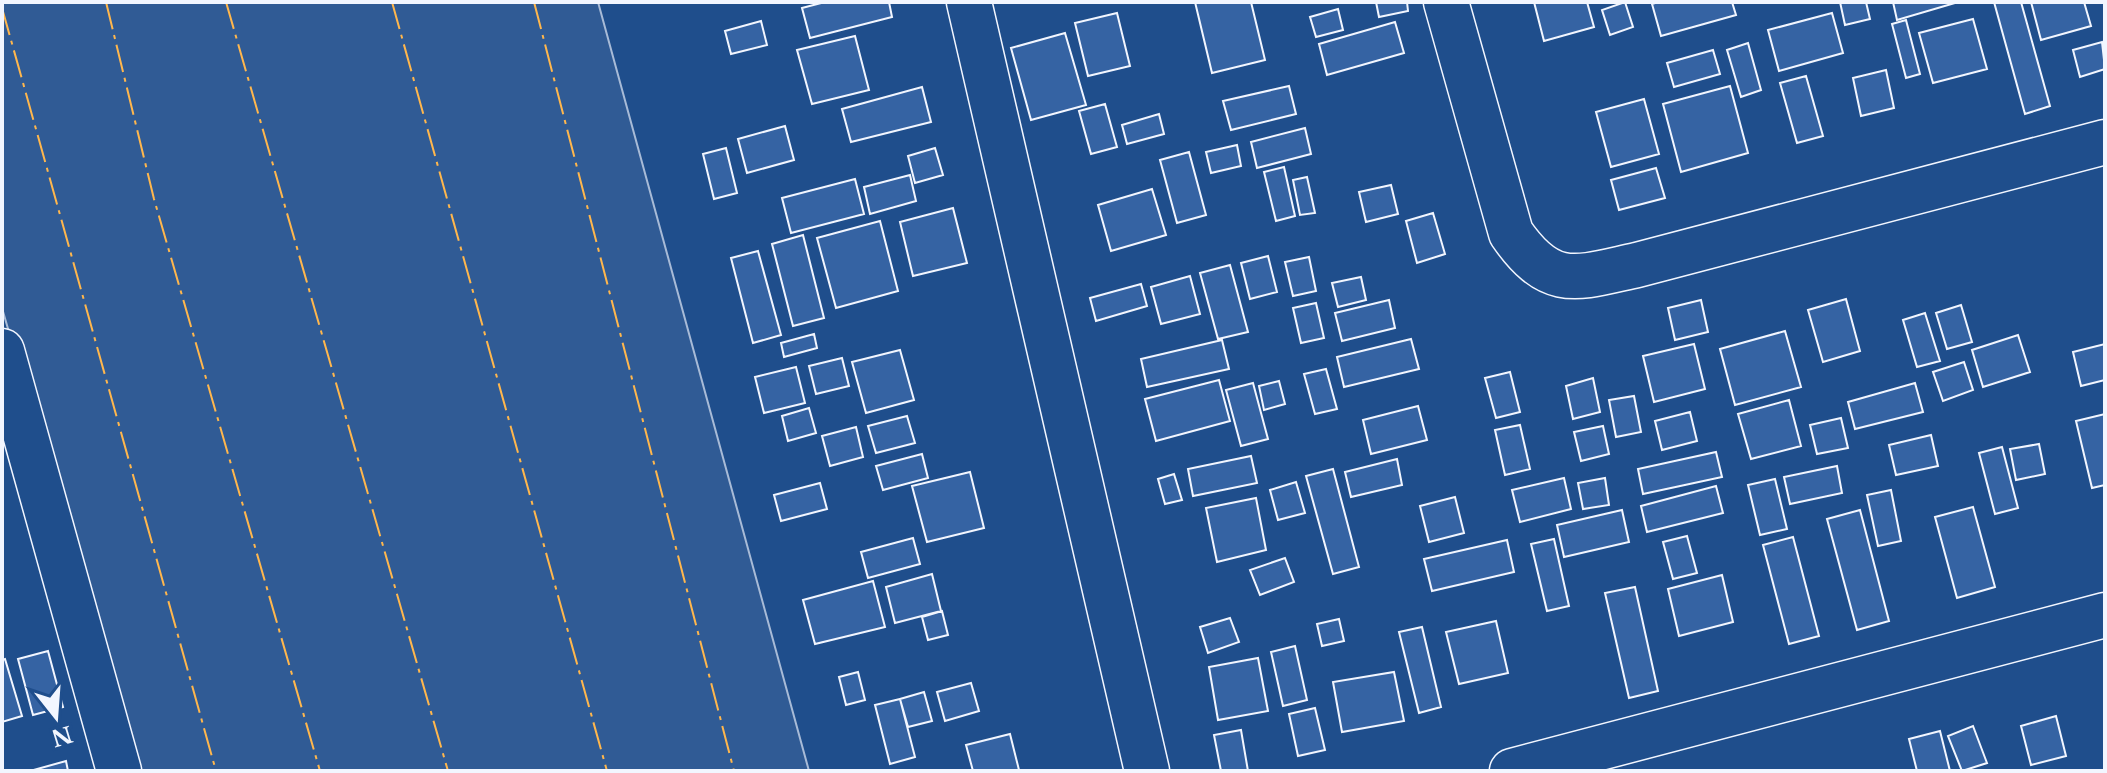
<svg xmlns="http://www.w3.org/2000/svg" width="2107" height="773" font-family="'Libre Baskerville',serif">
	<style>
		.built { fill: #305b95; stroke: #a8bbd7; stroke-width: 2 }
		.building { fill: #3563a3; stroke: #f2f6ff; stroke-width: 2 }
		.lines { fill: none; stroke-linecap: round; stroke-linejoin: round }
		.minor-casing { stroke: #f2f6ff; stroke-width: 47 }
		.minor { stroke: #1f4e8c; stroke-width: 44 }
		.power { stroke: #ffb74d; stroke-width: 2; stroke-dasharray: 28 6 4 6; stroke-linecap: butt }
	</style>
	<rect width="100%" height="100%" fill="#1f4e8c"/>
	<path class="built" d="M2,2H598L809,771H136L2,308Z"/>
	<path class="building" d="M825,2H889L892,17L810,38L802,8Z
		M1195,2H1251L1265,60L1212,73Z
		M1376,2H1407L1408,11L1379,17Z
		M1534,2H1587L1594,27L1544,41Z
		M1625,2L1633,27L1610,35L1602,10Z
		M1658,2H1732L1736,15L1661,36L1652,4Z
		M1840,2H1866L1870,19L1845,25Z
		M1893,2H1955V3L1897,20Z
		M1994,2H2021L2050,106L2025,114Z
		M2031,2H2084L2091,26L2041,40Z
		M1338,9L1343,30L1316,37L1310,17Z
		M1117,13L1130,66L1088,76L1075,23Z
		M1832,13L1843,53L1779,71L1768,30Z
		M1973,19L1987,69L1933,83L1919,33Z
		M1906,20L1920,74L1906,78L1892,24Z
		M761,21L767,45L731,54L725,31Z
		M1395,22L1404,53L1327,75L1319,44Z
		M1065,33L1086,105L1031,120L1011,48Z
		M855,36L869,90L812,104L797,50Z
		M2102,42L2105,69L2080,77L2073,50Z
		M1748,43L1761,90L1741,97L1727,50Z
		M1713,50L1720,74L1674,87L1667,63Z
		M1886,70L1894,108L1861,116L1853,78Z
		M1806,76L1823,136L1797,143L1780,83Z
		M1289,86L1296,114L1231,130L1223,101Z
		M1730,86L1748,153L1681,172L1663,104Z
		M922,87L931,122L851,142L842,109Z
		M1644,99L1659,154L1611,167L1596,112Z
		M1105,104L1117,147L1091,154L1079,111Z
		M1159,114L1164,134L1127,144L1122,125Z
		M785,126L794,160L747,173L738,139Z
		M1305,128L1311,154L1257,168L1251,142Z
		M1237,145L1241,166L1211,173L1206,152Z
		M726,148L737,193L714,199L703,154Z
		M935,148L943,175L915,183L908,156Z
		M1189,152L1206,215L1177,223L1160,160Z
		M1284,167L1295,216L1276,221L1264,172Z
		M1656,168L1665,198L1619,210L1611,180Z
		M910,175L916,201L870,214L864,187Z
		M1307,177L1315,213L1300,215L1293,180Z
		M855,179L864,214L791,233L782,198Z
		M1391,185L1398,214L1366,222L1359,192Z
		M1152,189L1166,235L1111,251L1098,205Z
		M953,208L967,263L913,276L900,222Z
		M1433,213L1445,254L1417,263L1406,221Z
		M880,221L898,291L836,308L817,238Z
		M803,235L824,318L793,326L772,244Z
		M758,251L781,335L753,343L731,258Z
		M1268,256L1277,292L1250,299L1241,263Z
		M1309,257L1316,291L1293,296L1285,262Z
		M1230,265L1248,332L1218,339L1200,273Z
		M1190,276L1200,314L1161,324L1151,287Z
		M1361,277L1366,300L1338,307L1332,283Z
		M1141,284L1147,306L1096,321L1090,298Z
		M1846,299L1860,351L1823,362L1808,310Z
		M1389,300L1395,328L1342,341L1335,313Z
		M1701,300L1708,332L1675,340L1668,308Z
		M1316,303L1324,338L1301,343L1293,308Z
		M1961,305L1972,342L1947,349L1936,313Z
		M1925,313L1940,361L1917,367L1903,320Z
		M1785,331L1801,387L1735,405L1720,349Z
		M814,334L817,348L784,357L781,343Z
		M2018,335L2030,372L1983,387L1972,350Z
		M1411,339L1419,369L1344,387L1337,357Z
		M1222,340L1229,369L1147,387L1141,359Z
		M1694,344L1705,389L1654,402L1643,356Z
		M2105,344V380L2081,386L2073,352Z
		M900,350L914,400L866,413L852,362Z
		M842,358L849,386L816,394L809,366Z
		M1964,362L1973,390L1943,401L1933,372Z
		M796,367L805,403L764,413L755,377Z
		M1326,369L1337,409L1315,414L1304,374Z
		M1510,372L1520,412L1496,418L1485,378Z
		M1593,378L1600,412L1573,419L1566,386Z
		M1219,380L1230,421L1156,441L1145,399Z
		M1279,381L1285,404L1264,410L1259,386Z
		M1253,383L1268,439L1241,446L1226,390Z
		M1915,383L1923,412L1855,429L1848,402Z
		M1634,396L1641,432L1616,437L1609,400Z
		M1789,400L1801,446L1751,459L1738,414Z
		M1418,406L1427,440L1371,454L1363,420Z
		M809,408L816,433L788,441L782,416Z
		M1690,412L1697,441L1662,450L1655,421Z
		M2105,414V485L2092,488L2076,421Z
		M907,416L915,443L876,453L868,426Z
		M1841,418L1848,448L1817,454L1810,425Z
		M1520,425L1530,469L1505,475L1495,430Z
		M1603,426L1609,454L1581,461L1574,432Z
		M856,427L863,457L830,466L822,436Z
		M1931,435L1938,466L1896,475L1889,445Z
		M2039,444L2045,474L2016,480L2010,449Z
		M2002,447L2018,508L1995,514L1979,453Z
		M1716,452L1722,477L1643,494L1638,469Z
		M922,454L928,478L883,490L876,466Z
		M1251,456L1257,483L1193,496L1188,469Z
		M1397,459L1402,485L1351,497L1345,472Z
		M1837,466L1842,493L1790,504L1784,477Z
		M1333,469L1359,567L1333,574L1306,476Z
		M970,472L984,528L927,542L912,486Z
		M1174,474L1182,500L1165,504L1158,479Z
		M1564,478L1571,509L1520,522L1512,490Z
		M1605,478L1609,505L1583,509L1578,483Z
		M1775,479L1787,529L1760,535L1748,485Z
		M1296,482L1305,513L1278,520L1270,490Z
		M820,483L827,509L781,521L774,495Z
		M1716,486L1723,513L1647,532L1641,506Z
		M1891,490L1901,541L1878,546L1867,495Z
		M1455,497L1464,533L1429,542L1420,506Z
		M1256,498L1266,550L1217,562L1206,508Z
		M1973,507L1995,587L1957,598L1935,517Z
		M1622,510L1629,542L1564,557L1557,525Z
		M1860,510L1889,621L1857,630L1827,519Z
		M1687,536L1697,573L1673,579L1663,542Z
		M1793,537L1819,636L1789,644L1763,545Z
		M913,538L920,564L868,578L861,552Z
		M1554,539L1569,606L1547,611L1531,544Z
		M1507,540L1514,572L1432,591L1424,559Z
		M1285,558L1294,582L1260,595L1250,570Z
		M932,574L941,611L895,623L886,587Z
		M1722,575L1733,622L1679,636L1668,589Z
		M873,581L885,627L815,644L803,600Z
		M1635,587L1658,691L1629,698L1605,593Z
		M942,611L948,635L928,640L922,617Z
		M1230,618L1239,642L1208,653L1200,627Z
		M1339,619L1344,641L1322,646L1317,624Z
		M1496,621L1508,673L1459,684L1446,632Z
		M1422,627L1441,707L1419,713L1399,632Z
		M1295,646L1307,700L1283,706L1271,652Z
		M48,651L63,707L33,715L18,659Z
		M1258,658L1268,711L1218,720L1209,667Z
		M5,659L22,716L2,722V660Z
		M858,672L865,700L846,705L839,677Z
		M1394,672L1404,721L1342,732L1333,682Z
		M971,683L979,711L945,721L937,692Z
		M924,692L932,721L908,727L900,699Z
		M900,699L915,757L890,764L875,705Z
		M1315,708L1325,750L1298,756L1289,714Z
		M2056,716L2066,756L2031,765L2021,726Z
		M1973,726L1987,763L1962,771L1948,736Z
		M1241,730L1248,771H1221L1214,735Z
		M1940,731L1950,771H1917L1909,739Z
		M1010,734L1019,770L973,771L966,745Z
		M66,761L68,771H30Z"/>
	<g class="lines">
		<g class="minor-casing">
			<path id="minor" d="M969,2L1147,771
				M1446,2L1511,233C1551,291 1577,278 1637,265L2105,142
				M2,351L119,771
				M1512,771L2105,615"/>
		</g>
		<use href="#minor" class="minor"/>
		<path class="power" d="M106,2L154,199L320,771
			M226,2L448,771
			M392,2L607,771
			M534,2L734,771
			M2,8L216,771"/>
	</g>
	<rect width="2107" height="773" fill="none" stroke="#f2f6ff" stroke-width="8"/>
	<g transform="translate(56 717) rotate(163)" stroke="#1f4e8c" stroke-width="6" paint-order="stroke">
	<path d="M0-6L14 30L0 20L-14 30Z" fill="#f2f6ff"/>
	<text y="-12" font-size="22" font-weight="bold" text-anchor="middle" fill="#f2f6ff">N</text>
	</g>
</svg>
